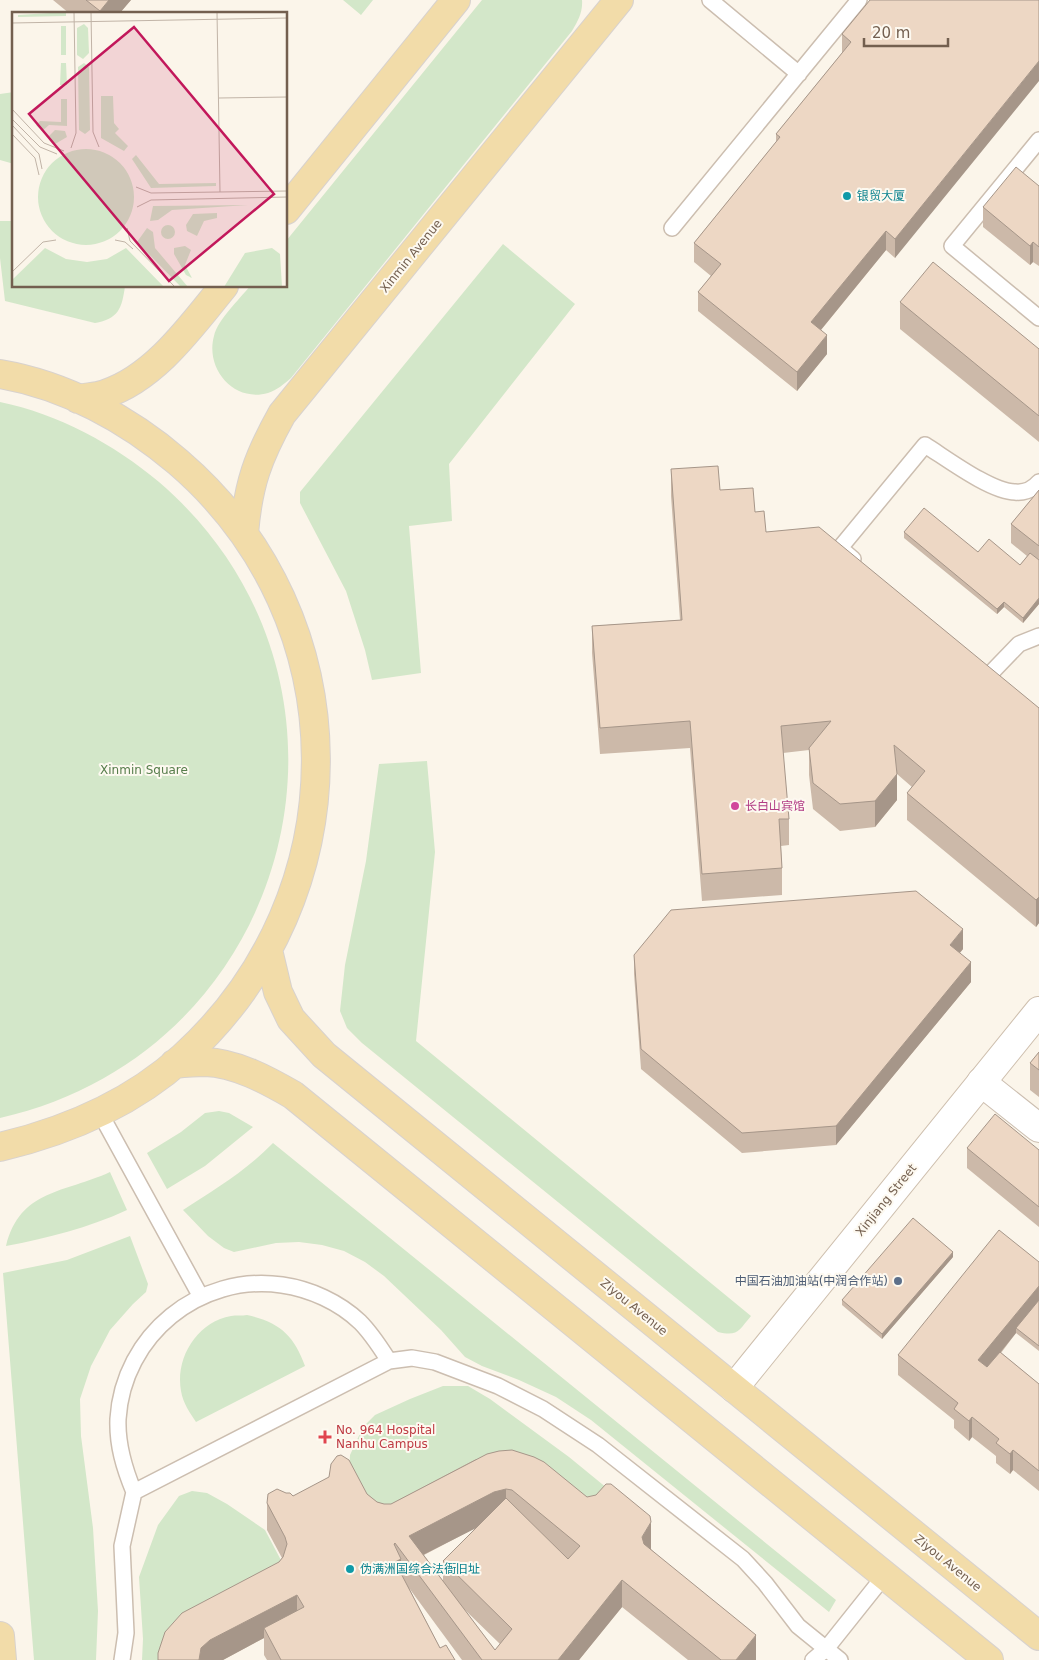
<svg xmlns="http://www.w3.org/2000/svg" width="1039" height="1660" font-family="'DejaVu Sans','Noto Sans SC',sans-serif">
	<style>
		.green { fill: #d3e7c9 }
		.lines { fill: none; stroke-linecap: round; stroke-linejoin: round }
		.lane-casing { stroke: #ccbeb0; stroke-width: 18 }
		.street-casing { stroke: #ccbeb0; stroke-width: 30 }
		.secondary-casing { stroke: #cebfae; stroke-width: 30 }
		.primary-casing { stroke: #d8d2ce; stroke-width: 30 }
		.lane { stroke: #fff; stroke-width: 15 }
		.street { stroke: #fff; stroke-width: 28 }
		.secondary { stroke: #fff; stroke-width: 28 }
		.primary { stroke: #f2dca9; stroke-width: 28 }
		.wall { fill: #ccb9a9; fill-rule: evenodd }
		.shaded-wall { fill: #a69689 }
		.building { fill: #edd7c4; stroke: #a69689; fill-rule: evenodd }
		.culture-dot { fill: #0f9aa8; stroke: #fdf9f0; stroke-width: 2 }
		.hotel-dot { fill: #d1479c; stroke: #fdf9f0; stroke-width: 2 }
		.service-dot { fill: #5c6f8a; stroke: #fdf9f0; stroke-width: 2 }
		.health-dot { fill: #e0444e; stroke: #fdf9f0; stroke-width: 2 }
		.labels { text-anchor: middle; stroke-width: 4; stroke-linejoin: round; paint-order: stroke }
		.culture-label { font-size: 12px; fill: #0d838f; stroke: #fdf9f0; text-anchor: start }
		.street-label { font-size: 12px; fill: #735f4f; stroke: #fdf9f0 }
		.park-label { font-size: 12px; fill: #567d4b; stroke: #fdf9f0 }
		.hotel-label { font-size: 12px; fill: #b23c85; stroke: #fdf9f0; text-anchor: start }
		.service-label { font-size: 12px; fill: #4e5e75; stroke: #fdf9f0; text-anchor: end }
		.health-label { font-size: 12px; fill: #be3a42; stroke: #fdf9f0; text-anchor: start }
		.inset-road { fill: none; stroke: #c1b4a7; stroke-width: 1 }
		.view { fill: #c2185b; fill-opacity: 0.15; stroke: #c2185b; stroke-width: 2.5 }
		.inset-edge { fill: none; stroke: #735f4f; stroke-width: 2.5 }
	</style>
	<rect width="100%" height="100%" fill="#fbf5ea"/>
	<path class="green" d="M343,0H373L361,15Z
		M482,0H582C583,12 578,21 572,31L291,378C284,384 277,390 268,393C233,403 205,368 214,336C218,319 239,300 250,286H286V241Z
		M14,92V164L0,160V94Z
		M0,221H14V286H125C122,309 118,319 95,323L5,301L0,258Z
		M503,244L575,304L449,464L452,521L409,526L421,673L372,680L365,650L346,591L300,503V492Z
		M0,402C58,414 114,444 159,482C390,681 296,1051 0,1118Z
		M427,761L435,852L416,1041L751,1316C739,1330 738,1337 718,1332L362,1043L347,1028L340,1011L345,965L366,861L379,764Z
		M219,1111L229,1113L253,1127L205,1166L167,1189L147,1153L181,1132L205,1113Z
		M273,1143L836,1600L829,1612L591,1420L556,1397L519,1380L482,1366L465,1357L441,1330L384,1276L365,1262L344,1251L322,1245L299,1242L276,1243L234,1252L224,1248L208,1236L183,1210C214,1190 247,1170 273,1143Z
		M110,1172L127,1210C88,1228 48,1238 6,1246C20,1189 65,1193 110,1172Z
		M130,1236L148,1284L146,1292L133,1304L110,1330L91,1366L80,1399L81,1436L93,1528L98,1611L96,1660H34L3,1273L67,1260Z
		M247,1315C279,1322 294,1335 305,1366L196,1422C190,1413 183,1403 181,1391C175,1358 197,1322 231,1316C236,1315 242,1316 247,1315Z
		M443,1386H468L490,1399L569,1457L613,1493L390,1528L349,1470L350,1455L363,1427L375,1415L410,1399Z
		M192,1491L207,1493L227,1504L265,1530L283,1564L162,1660H142L143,1639L139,1577L158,1525L179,1496Z"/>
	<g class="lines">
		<g class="lane-casing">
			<path id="lane" d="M710,0L799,74
				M1039,140L952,246L1039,318
				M672,228L859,0
				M853,559L840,548L925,445C946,458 991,492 1015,492C1025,493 1033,489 1039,482
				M991,673L1019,644L1039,636
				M100,1113L201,1297
				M389,1361C380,1347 372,1334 360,1322C339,1302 310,1289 282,1285C200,1273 123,1335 118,1419C117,1445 124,1468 134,1492L389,1361L412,1358L435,1362L498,1386L543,1409L598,1445L743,1559L765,1583L798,1626L840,1660
				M122,1660L126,1633L122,1546L134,1492
				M813,1660L826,1649L885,1575"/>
		</g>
		<g class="street-casing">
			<path id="street" d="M981,1082L1039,1128"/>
		</g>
		<g class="secondary-casing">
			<path id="secondary" d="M734,1388L1039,1011"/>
		</g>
		<g class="primary-casing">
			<path id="primary" d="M286,210L456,0
				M0,374C65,385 128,419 178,462C361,619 361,896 183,1057C131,1104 67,1131 0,1147
				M78,399C87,397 97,397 105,394C155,378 192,325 224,286
				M244,534C248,484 258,457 282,414L619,0
				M268,950L278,992L291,1019L324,1055L1039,1636
				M174,1064C184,1063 195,1062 205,1062C236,1063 267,1080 293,1095L989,1660
				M0,1636L2,1660"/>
		</g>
		<use href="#lane" class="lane"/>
		<use href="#street" class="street"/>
		<use href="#secondary" class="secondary"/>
		<use href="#primary" class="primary"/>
	</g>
	<path class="wall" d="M53,0H131L119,14H70Z
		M1039,0L895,258L886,250L821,330L827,354L797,391L698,311V292L711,276L694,262V243L776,142V134L842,53V34Z
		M1039,186V266L1033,262L1030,265L983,227V207Z
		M900,302L1039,349V442L900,329Z
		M671,469L720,490L755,512L766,532L1039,708V923L1036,927L907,820V793L912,787L897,774V800L875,827L840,831L813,809L809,775V750L783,753L789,819V845L781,846L782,868V895L702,901L690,748L600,754L592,653V626L680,620L671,496Z
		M1039,490V604L1023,623L1004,607L997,614L904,538V532L978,552L1020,565L1027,556L1011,543V524Z
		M963,949L960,953L971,982L836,1145L742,1153L641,1069L634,974V955Z
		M1039,1052V1097L1030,1090V1063Z
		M967,1148L1039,1150V1227L967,1168Z
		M953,1257L882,1339L842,1305V1300Z
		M1039,1262V1351L1016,1333L1001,1353L1039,1384V1491L1013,1470L1010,1474L996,1463V1456L972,1437L969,1441L954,1428V1420L898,1375V1355Z
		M476,1459L651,1549L756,1660H688L622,1607L579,1660H462L409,1588L440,1648L455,1660H267L264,1655V1638L223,1660H158V1653L279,1562L282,1558L267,1530V1503L286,1493L293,1496L367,1494L377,1502L384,1504H391ZM477,1527L443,1561V1581L424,1555ZM464,1609L500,1644L495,1650Z"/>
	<path class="shaded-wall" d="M109,0H131L119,14H100V11Z
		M1039,61V81L895,258V239Z
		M886,231V250L811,342V322Z
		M1033,242V262L1030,265V246Z
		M827,335V354L797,391V372Z
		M1039,598V604L1023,623V618Z
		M1004,602V607L997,614V609Z
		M897,774V800L875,827V801Z
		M1039,897V923L1036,927V900Z
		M963,929V949L950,964V945Z
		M971,962V982L836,1145V1126Z
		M953,1252V1257L882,1339V1334Z
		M1039,1286V1305L1016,1328V1333L978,1380V1360Z
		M972,1417V1437L969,1441V1421Z
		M1013,1450V1470L1010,1474V1454Z
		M506,1489V1515L494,1519L409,1562V1536L494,1492Z
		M651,1522V1549L642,1564V1537Z
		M395,1543V1561L401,1559V1585L395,1588L394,1544Z
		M622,1580V1607L579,1660H558Z
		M297,1595V1622L264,1628V1638L223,1660H199L201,1648L210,1640Z
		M756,1635V1660H736Z"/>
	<path class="building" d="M86,0H109L100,11Z
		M870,0H1039V61L895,239L886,231L811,322L827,335L797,372L698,292L721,264L694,243L780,137L776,134L851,42L842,34Z
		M1016,167L1039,186V247L1033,242L1030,246L983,207Z
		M933,262L1039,349V416L900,302Z
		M718,466L720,490L753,488L755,512L764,511L766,532L819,527L1039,708V897L1036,900L907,793L925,771L894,745L897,774L875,801L840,804L813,783L809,748L831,721L781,726L789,819H779L782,868L702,874L690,721L600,728L592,626L682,620L671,469Z
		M1039,490V546L1011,524Z
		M924,508L978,552L989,539L1020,565L1030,553L1039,560V598L1023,618L1004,602L997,609L904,532Z
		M916,891L963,929L950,945L971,962L836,1126L742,1133L641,1049L634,955L671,910Z
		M1039,1052V1070L1030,1063Z
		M995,1114L1039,1150V1207L967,1148Z
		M913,1218L953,1252L882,1334L842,1300Z
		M999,1230L1039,1262V1286L978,1360L987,1367L1000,1352L1039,1384V1471L1013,1450L1010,1454L996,1443L999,1439L972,1417L969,1421L954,1409L958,1403L898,1355Z
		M1039,1300V1346L1016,1328Z
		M512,1450L534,1457L544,1462L587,1497L596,1495L606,1484H611L650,1516L651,1522L642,1537L644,1544L756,1635L736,1660H721L622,1580L558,1660H482L395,1543L394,1544L401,1559L395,1562L440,1648L446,1645L455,1660H281L264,1628L304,1607L297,1595L210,1640L201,1648L199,1660H158V1653L165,1632L182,1613L279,1562L283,1557L287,1544L285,1537L267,1503L268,1494L277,1489L286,1493H290L293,1496L329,1477L331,1464L337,1456L341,1455L349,1460L367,1494L377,1502L384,1504H391L487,1454L499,1451ZM506,1489L512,1490L580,1546L568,1559L506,1498L443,1561L512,1629L495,1650L409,1536L494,1492Z"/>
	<g class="culture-dot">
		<circle cx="847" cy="196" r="5"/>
		<circle cx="350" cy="1569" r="5"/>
	</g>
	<circle class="hotel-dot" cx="735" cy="806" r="5"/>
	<circle class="service-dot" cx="898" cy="1281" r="5"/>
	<path class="health-dot" d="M322.5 1429.5h5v5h5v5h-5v5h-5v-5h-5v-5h5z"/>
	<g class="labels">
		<g class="culture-label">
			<text x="857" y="200">银贸大厦</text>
			<text x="360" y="1573">伪满洲国综合法衙旧址</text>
		</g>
		<g class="street-label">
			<text transform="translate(411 256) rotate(-51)" y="4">Xinmin Avenue</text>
			<text transform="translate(886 1200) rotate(-51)" y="4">Xinjiang Street</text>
			<text transform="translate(634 1307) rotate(39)" y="4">Ziyou Avenue</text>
			<text transform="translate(948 1563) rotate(39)" y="4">Ziyou Avenue</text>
		</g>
		<g class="park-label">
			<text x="144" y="774">Xinmin Square</text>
		</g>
		<g class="hotel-label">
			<text x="745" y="810">长白山宾馆</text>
		</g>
		<g class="service-label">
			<text x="888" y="1285">中国石油加油站(中润合作站)</text>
		</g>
		<g class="health-label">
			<text x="336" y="1434">No. 964 Hospital<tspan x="336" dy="14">Nanhu Campus</tspan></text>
		</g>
	</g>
	<g transform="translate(12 12)">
		<rect width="275" height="275" fill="#fbf5ea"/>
		<path d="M54,0V4L6,5V3ZM72,12L76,16L77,41L71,47L65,43V16ZM49,14H54V43H49ZM49,51H54L55,73H48ZM72,51L77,55L78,118L73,122L67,118L66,55ZM89,84H101L102,111L107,117L103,121L116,134L112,139L89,126ZM49,87H55V114L37,113L30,119L24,113L28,109L49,110ZM43,118L53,119L55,125L43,132L36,125ZM26 185a48 48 0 1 1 96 0a48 48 0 1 1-96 0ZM124,143L147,172L204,171V174L139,176L120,147ZM236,193L160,198L146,208L138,209L141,194ZM205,201V206L192,209L185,224L175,219L174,213L181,202ZM149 220a7 7 0 1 1 14 0a7 7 0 1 1-14 0ZM135,216L141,220L143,236L176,275H169L125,230ZM173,234L179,238L173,253L180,266L174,263L162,242V236ZM33,236L54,247L75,250L95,247L114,236L152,275H0V268ZM260,236L268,242L270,275H212L233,241Z" fill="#d3e7c9"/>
		<path class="inset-road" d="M79,0L81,120L87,135M205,0L208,180M0,11L275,6M207,86L275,85M0,97L32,131L52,139M0,107L28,135L45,142M0,113L27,142L30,157M0,122L23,146L27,163M59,136L64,121L62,0M124,175L139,181L275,179M125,195L139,188L275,185M115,216L118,229L163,275M103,228L113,230L121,237M0,260L31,230L44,228"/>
		<path class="view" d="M122,15L262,182L157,269L17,102Z"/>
		<rect width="275" height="275" class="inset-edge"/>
	</g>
	<path d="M864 38v8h84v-8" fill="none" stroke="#735f4f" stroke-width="2.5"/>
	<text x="872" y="38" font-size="15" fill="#735f4f" stroke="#fdf9f0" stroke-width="4" paint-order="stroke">20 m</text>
</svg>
